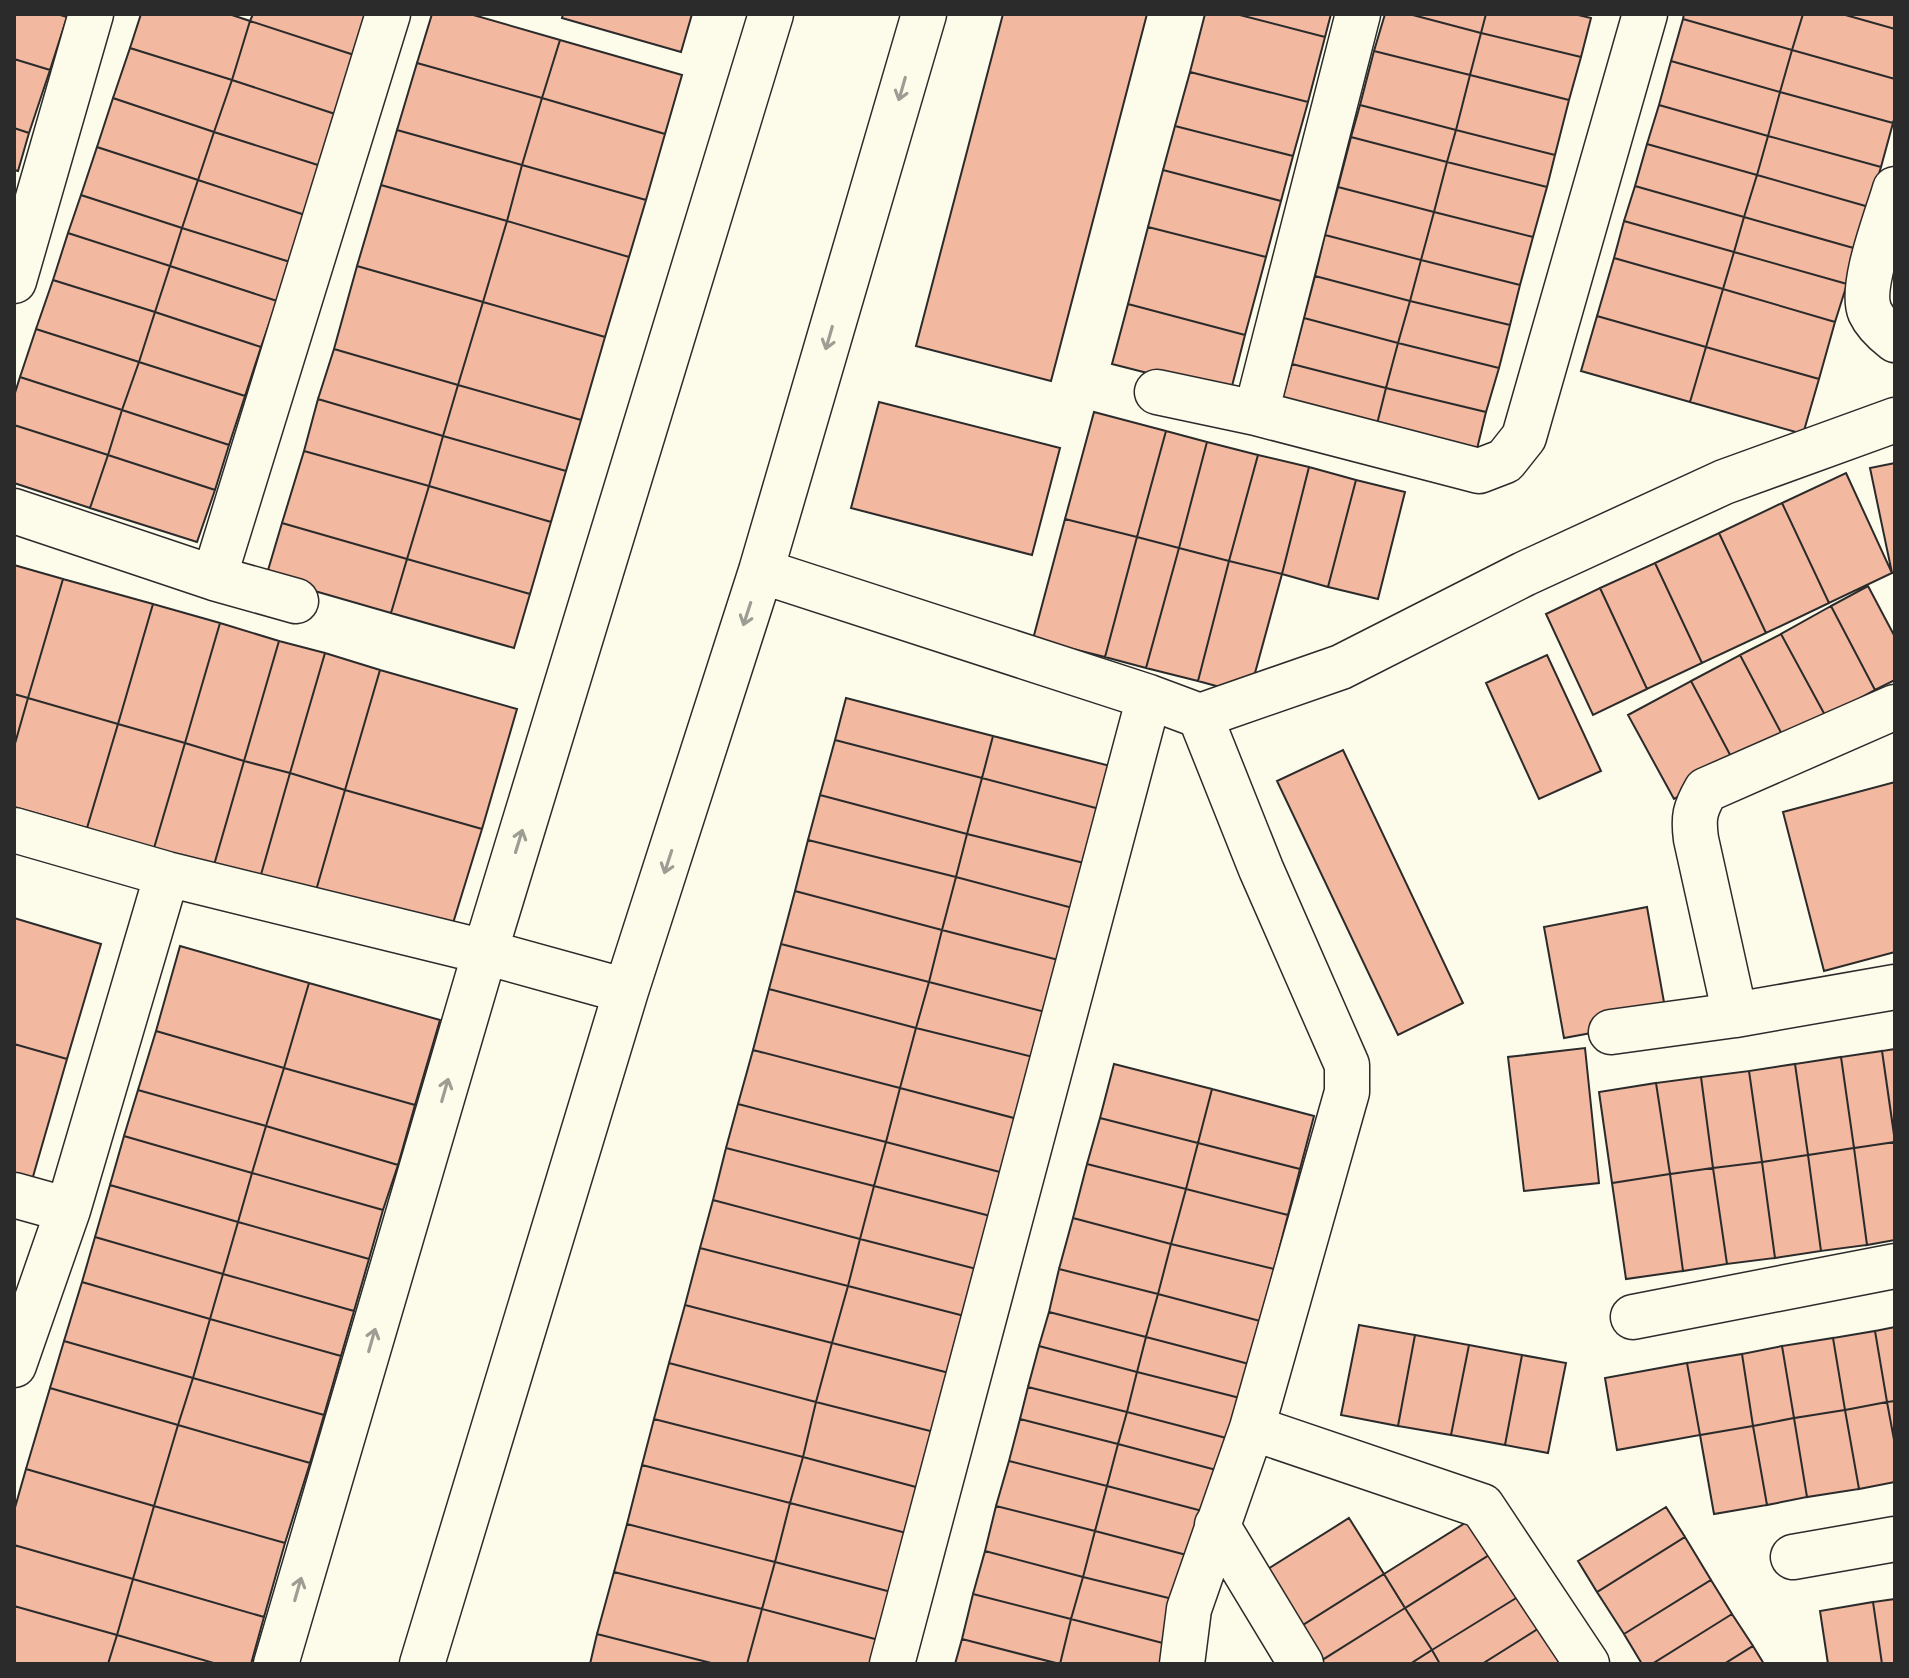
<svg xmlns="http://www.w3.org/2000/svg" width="1909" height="1678" font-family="Jost,sans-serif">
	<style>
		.building { fill: #f2b8a0; stroke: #2b2b2b; stroke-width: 2 }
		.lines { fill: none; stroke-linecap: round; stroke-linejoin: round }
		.minor-casing { stroke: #2b2b2b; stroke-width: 47 }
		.minor { stroke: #fdfbea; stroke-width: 44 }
		.oneway { stroke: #9e9d94 }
	</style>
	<rect width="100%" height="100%" fill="#fdfbea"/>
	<path class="building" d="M14,14H57L67,17L50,70L14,59Z
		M141,14H229L250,21L232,80L130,48Z
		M253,14H371L357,56L250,21Z
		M432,14H470L560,40L542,98L417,63Z
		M563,14H692L681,52L562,18Z
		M1003,14H1147L1051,381L916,346Z
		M1205,14H1236L1325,37L1308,102L1190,72Z
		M1236,14H1331L1325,37Z
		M1385,14H1409L1481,33L1470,75L1374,51Z
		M1409,14H1486L1481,33Z
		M1486,14H1574L1591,18L1581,57L1481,33Z
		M1684,14H1803L1792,50L1683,19Z
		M1803,14H1842L1895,29V79L1792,50Z
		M1842,14H1895V29Z
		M1683,19L1792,50L1780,92L1671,61Z
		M250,21L357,56L338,115L232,80Z
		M1481,33L1581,57L1569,100L1470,75Z
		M560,40L682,75L665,134L542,98Z
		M130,48L232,80L214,132L113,98Z
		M1792,50L1895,79V116L1893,123L1780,92Z
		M1374,51L1470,75L1456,130L1360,105Z
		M14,59L50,70L29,133L14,128Z
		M1671,61L1780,92L1768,136L1659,105Z
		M417,63L542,98L522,165L397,130Z
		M1190,72L1308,102L1293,156L1175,126Z
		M1470,75L1569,100L1555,155L1456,130Z
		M232,80L338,115L321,166L214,132Z
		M1780,92L1893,123L1881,167L1768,136Z
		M113,98L214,132L198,180L97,147Z
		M542,98L665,134L646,200L522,165Z
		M1360,105L1456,130L1447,162L1351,137Z
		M1659,105L1768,136L1757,175L1647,144Z
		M1175,126L1293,156L1281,201L1163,170Z
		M14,128L29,133L18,171L14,170Z
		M397,130L522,165L507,221L381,185Z
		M1456,130L1555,155L1547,187L1447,162Z
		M214,132L321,166L305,215L198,180Z
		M1768,136L1881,167L1869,207L1757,175Z
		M1351,137L1447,162L1434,212L1338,187Z
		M1647,144L1757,175L1744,217L1635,186Z
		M97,147L198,180L182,228L81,195Z
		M1447,162L1547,187L1533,237L1434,212Z
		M522,165L646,200L629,257L507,221Z
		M1163,170L1281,201L1266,257L1148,227Z
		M1757,175L1869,207L1857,249L1744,217Z
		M198,180L305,215L290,262L182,228Z
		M381,185L507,221L483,302L357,266Z
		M1635,186L1744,217L1734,252L1624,221Z
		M1338,187L1434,212L1421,260L1325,235Z
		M81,195L182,228L170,266L68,233Z
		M1434,212L1533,237L1520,285L1421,260Z
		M1744,217L1857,249L1847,284L1734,252Z
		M507,221L629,257L605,337L483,302Z
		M1624,221L1734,252L1723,289L1614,258Z
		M1148,227L1266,257L1245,335L1128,304Z
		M182,228L290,262L277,301L170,266Z
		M68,233L170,266L155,312L53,280Z
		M1325,235L1421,260L1410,301L1315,276Z
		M1734,252L1847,284L1835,322L1723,289Z
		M1614,258L1723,289L1706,347L1597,316Z
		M1421,260L1520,285L1510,325L1410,301Z
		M170,266L277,301L261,347L155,312Z
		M357,266L483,302L458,385L334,349Z
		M1315,276L1410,301L1398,343L1304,318Z
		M53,280L155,312L139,362L36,329Z
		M1723,289L1835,322L1819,379L1706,347Z
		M1410,301L1510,325L1499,368L1398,343Z
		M483,302L605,337L581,420L458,385Z
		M1128,304L1245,335L1230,394L1112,364Z
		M155,312L261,347L245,396L139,362Z
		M1597,316L1706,347L1690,402L1581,371Z
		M1304,318L1398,343L1386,388L1292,364Z
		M36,329L139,362L122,410L20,377Z
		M1398,343L1499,368L1486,412L1386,388Z
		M1706,347L1819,379L1803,434L1690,402Z
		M334,349L458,385L443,436L318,399Z
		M139,362L245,396L229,445L122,410Z
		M1292,364L1386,388L1376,428L1281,403Z
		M20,377L122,410L108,455L14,425V396Z
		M458,385L581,420L566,471L443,436Z
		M1386,388L1486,412L1476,453L1376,428Z
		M318,399L443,436L429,486L304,451Z
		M879,402L1060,448L1032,555L851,508Z
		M122,410L229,445L215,490L108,455Z
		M1094,412L1166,431L1137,537L1065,519Z
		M14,425L108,455L90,508L14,483Z
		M1166,431L1207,442L1179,548L1137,537Z
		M443,436L566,471L551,522L429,486Z
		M1207,442L1258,455L1229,561L1179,548Z
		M304,451L429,486L407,559L282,523Z
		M108,455L215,490L197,542L90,508Z
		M1258,455L1309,467L1282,574L1229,561Z
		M1895,463V573H1892L1870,468Z
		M1309,467L1356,480L1328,587L1282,574Z
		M1846,473L1892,573L1829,603L1782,503Z
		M1356,480L1405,492L1378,599L1328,587Z
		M429,486L551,522L530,594L407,559Z
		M1782,503L1829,603L1766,633L1719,533Z
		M1065,519L1137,537L1105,657L1033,639Z
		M282,523L407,559L391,613L266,577Z
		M1719,533L1766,633L1702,663L1655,563Z
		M1137,537L1179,548L1146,668L1105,657Z
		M1179,548L1229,561L1198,681L1146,668Z
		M407,559L530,594L514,648L391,613Z
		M1229,561L1282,574L1249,695L1198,681Z
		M1655,563L1702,663L1647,689L1600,588Z
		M14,565L63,579L28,698L14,694Z
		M63,579L153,604L118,724L28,698Z
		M1868,586L1895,637V680L1875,690L1831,606Z
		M1600,588L1647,689L1593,715L1546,614Z
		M153,604L220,623L185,743L118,724Z
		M1831,606L1875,690L1826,717L1781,634Z
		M220,623L279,641L244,761L185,743Z
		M1781,634L1826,717L1785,740L1740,655Z
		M279,641L325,653L290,773L244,761Z
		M325,653L380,670L345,790L290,773Z
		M1547,655L1601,771L1539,799L1486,683Z
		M1740,655L1785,740L1736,766L1691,681Z
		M380,670L517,709L482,829L345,790Z
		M1691,681L1736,766L1674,799L1628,715Z
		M14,694L28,698L14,747Z
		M28,698L118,724L87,828L14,807V747Z
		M846,698L993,736L982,778L835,740Z
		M118,724L185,743L154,848L87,828Z
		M993,736L1122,769L1111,812L982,778Z
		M835,740L982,778L967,834L820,795Z
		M185,743L244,761L214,865L154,848Z
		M1343,750L1463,1003L1398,1035L1277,781Z
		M244,761L290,773L260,878L214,865Z
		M290,773L345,790L315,894L260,878Z
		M982,778L1111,812L1096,866L967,834Z
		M1895,782V952L1824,971L1783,812Z
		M345,790L482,829L450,933L315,894Z
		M820,795L967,834L956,877L808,840Z
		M967,834L1096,866L1084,911L956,877Z
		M808,840L956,877L942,930L795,891Z
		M956,877L1084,911L1070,963L942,930Z
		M795,891L942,930L929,982L781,944Z
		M1647,907L1667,1019L1564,1038L1544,927Z
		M14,918L101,944L67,1059L14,1044Z
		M942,930L1070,963L1057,1015L929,982Z
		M781,944L929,982L916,1028L769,989Z
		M180,946L309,983L284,1068L156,1031Z
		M929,982L1057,1015L1045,1060L916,1028Z
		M309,983L440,1020L415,1105L284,1068Z
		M769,989L916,1028L900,1088L753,1050Z
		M916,1028L1045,1060L1029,1122L900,1088Z
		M156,1031L284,1068L266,1126L138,1090Z
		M14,1044L67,1059L30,1187L14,1182Z
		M1585,1048L1599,1183L1524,1191L1508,1057Z
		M1895,1049V1141L1882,1051Z
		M753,1050L900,1088L886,1142L738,1104Z
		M1882,1051L1895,1142L1854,1148L1841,1057Z
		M1841,1057L1854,1148L1808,1155L1795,1064Z
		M1114,1064L1212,1089L1198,1143L1100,1118Z
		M1795,1064L1808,1155L1762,1162L1749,1071Z
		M284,1068L415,1105L398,1165L266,1126Z
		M1749,1071L1762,1162L1713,1168L1701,1077Z
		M1701,1077L1713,1168L1670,1174L1656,1083Z
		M1656,1083L1670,1174L1612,1183L1599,1092Z
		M900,1088L1029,1122L1015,1176L886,1142Z
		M1212,1089L1314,1116L1300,1169L1198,1143Z
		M138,1090L266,1126L252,1173L124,1136Z
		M738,1104L886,1142L874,1186L726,1148Z
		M1100,1118L1198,1143L1186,1189L1087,1164Z
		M266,1126L398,1165L383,1210L252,1173Z
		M124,1136L252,1173L238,1222L110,1185Z
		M886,1142L1015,1176L1002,1219L874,1186Z
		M1895,1142V1240L1867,1245L1854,1148Z
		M1198,1143L1300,1169L1288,1215L1186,1189Z
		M726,1148L874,1186L860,1239L713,1200Z
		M1854,1148L1867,1245L1821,1251L1808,1155Z
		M1808,1155L1821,1251L1775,1258L1762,1162Z
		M1762,1162L1775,1258L1727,1264L1713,1168Z
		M1087,1164L1186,1189L1171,1244L1073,1218Z
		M1713,1168L1727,1264L1683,1271L1670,1174Z
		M252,1173L383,1210L369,1259L238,1222Z
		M1670,1174L1683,1271L1626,1279L1612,1183Z
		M110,1185L238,1222L223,1274L95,1237Z
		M874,1186L1002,1219L988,1272L860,1239Z
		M1186,1189L1288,1215L1274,1269L1171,1244Z
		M713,1200L860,1239L848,1286L700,1248Z
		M1073,1218L1171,1244L1158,1294L1059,1269Z
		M238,1222L369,1259L354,1311L223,1274Z
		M95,1237L223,1274L210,1319L82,1282Z
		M860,1239L988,1272L976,1319L848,1286Z
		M1171,1244L1274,1269L1260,1321L1158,1294Z
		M700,1248L848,1286L832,1343L685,1305Z
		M1059,1269L1158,1294L1146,1337L1049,1312Z
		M223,1274L354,1311L341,1356L210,1319Z
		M82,1282L210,1319L193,1378L64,1341Z
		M848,1286L976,1319L961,1376L832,1343Z
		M1158,1294L1260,1321L1249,1364L1146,1337Z
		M685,1305L832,1343L816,1402L669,1363Z
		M1049,1312L1146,1337L1137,1372L1039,1346Z
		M210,1319L341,1356L324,1415L193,1378Z
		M1359,1325L1415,1335L1398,1426L1341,1415Z
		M1895,1327V1401L1887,1402L1875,1331Z
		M1875,1331L1887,1402L1845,1410L1833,1338Z
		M1415,1335L1469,1345L1451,1435L1398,1426Z
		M1146,1337L1249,1364L1240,1398L1137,1372Z
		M1833,1338L1845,1410L1794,1418L1782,1346Z
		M64,1341L193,1378L178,1425L50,1388Z
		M832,1343L961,1376L946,1435L816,1402Z
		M1469,1345L1522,1355L1505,1445L1451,1435Z
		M1039,1346L1137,1372L1127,1412L1028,1387Z
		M1782,1346L1794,1418L1753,1426L1742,1354Z
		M1742,1354L1753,1426L1700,1435L1687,1363Z
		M1522,1355L1566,1363L1548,1453L1505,1445Z
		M669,1363L816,1402L803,1457L654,1419Z
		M1687,1363L1700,1435L1617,1450L1605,1378Z
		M1137,1372L1240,1398L1230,1439L1127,1412Z
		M193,1378L324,1415L310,1463L178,1425Z
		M1028,1387L1127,1412L1118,1444L1020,1419Z
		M50,1388L178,1425L154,1506L26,1469Z
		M1895,1401V1445L1887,1402Z
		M816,1402L946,1435L931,1491L803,1457Z
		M1887,1402L1895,1445V1482L1859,1489L1845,1410Z
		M1845,1410L1859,1489L1807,1497L1794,1418Z
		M1127,1412L1230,1439L1220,1471L1118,1444Z
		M1794,1418L1807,1497L1767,1505L1753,1426Z
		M654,1419L803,1457L790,1503L642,1465Z
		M1020,1419L1118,1444L1107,1486L1009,1461Z
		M178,1425L310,1463L285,1543L154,1506Z
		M1753,1426L1767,1505L1714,1514L1700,1435Z
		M1118,1444L1220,1471L1210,1513L1107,1486Z
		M803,1457L931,1491L918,1536L790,1503Z
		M1009,1461L1107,1486L1095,1531L996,1506Z
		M642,1465L790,1503L775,1562L627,1524Z
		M26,1469L154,1506L133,1579L14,1545V1511Z
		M1107,1486L1210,1513L1198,1558L1095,1531Z
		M790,1503L918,1536L903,1595L775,1562Z
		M154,1506L285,1543L264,1617L133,1579Z
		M996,1506L1095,1531L1083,1577L985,1551Z
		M1666,1507L1685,1537L1597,1592L1578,1561Z
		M1349,1518L1384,1574L1298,1628L1263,1572Z
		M1473,1518L1494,1552L1405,1608L1384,1574Z
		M627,1524L775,1562L762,1609L614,1572Z
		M1095,1531L1198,1558L1185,1602L1083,1577Z
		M1685,1537L1711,1580L1624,1634L1597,1592Z
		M14,1545L133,1579L117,1635L14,1606Z
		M985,1551L1083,1577L1071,1619L973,1594Z
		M1494,1552L1521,1595L1432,1650L1405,1608Z
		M775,1562L903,1595L890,1643L762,1609Z
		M614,1572L762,1609L747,1664H715L597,1634Z
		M1384,1574L1405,1608L1319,1662L1298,1628Z
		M1083,1577L1185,1602L1174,1646L1071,1619Z
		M133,1579L264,1617L251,1664H217L117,1635Z
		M1711,1580L1732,1614L1652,1664H1642L1624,1634Z
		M973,1594L1071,1619L1060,1664L962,1639Z
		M1521,1595L1541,1627L1482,1664H1440L1432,1650Z
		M1895,1599V1664H1882L1873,1602Z
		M1873,1602L1882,1664H1828L1820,1611Z
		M14,1606L117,1635L108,1664H14Z
		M1405,1608L1432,1650L1410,1664H1321L1319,1662Z
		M762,1609L890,1643L884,1664H747Z
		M1732,1614L1753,1646L1724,1664H1652Z
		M1071,1619L1174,1646L1170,1664H1060Z
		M1541,1627L1564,1664H1482Z
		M597,1634L715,1664H590Z
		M117,1635L217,1664H108Z
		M962,1639L1059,1664H955Z
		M1753,1646L1764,1664H1724Z
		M1432,1650L1440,1664H1410Z"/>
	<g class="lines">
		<g class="minor-casing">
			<path id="minor" d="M1895,189C1887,217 1859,287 1870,312C1875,323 1886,333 1895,340
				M14,281L91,14
				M1157,392L1256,413L1479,471L1505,461L1524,437L1645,14
				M1256,413L1358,14
				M14,511L214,578L296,601
				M761,571L1149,697L1200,716L1261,869L1347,1065V1092L1252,1428L1189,1609L1182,1664
				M214,578L388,14
				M1200,716L1341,667L1524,574L1724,482L1895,420
				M14,830L167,874L485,952L626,991
				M1735,1015L1696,839C1693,817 1695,809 1706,790L1895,707
				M1611,1032L1735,1015L1895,987
				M14,1195L68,1210
				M1633,1317L1895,1266
				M14,1365L68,1210L167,874
				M1252,1428L1482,1506L1587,1664
				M1217,1525L1301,1664
				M1793,1557L1895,1539
				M276,1664L485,952L771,14
				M422,1664L626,991L761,571L924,14
				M892,1664L1149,697"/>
		</g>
		<use href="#minor" class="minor"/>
	</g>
	<defs><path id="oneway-shaft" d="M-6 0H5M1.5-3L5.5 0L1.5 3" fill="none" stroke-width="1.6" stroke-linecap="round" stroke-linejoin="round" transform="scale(2)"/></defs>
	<g class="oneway">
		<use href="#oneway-shaft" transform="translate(902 89) rotate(106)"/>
		<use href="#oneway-shaft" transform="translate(829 338) rotate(106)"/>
		<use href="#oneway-shaft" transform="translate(747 614) rotate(108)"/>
		<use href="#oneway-shaft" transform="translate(519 841) rotate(-73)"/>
		<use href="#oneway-shaft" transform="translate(668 862) rotate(108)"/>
		<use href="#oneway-shaft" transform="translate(445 1090) rotate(-74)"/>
		<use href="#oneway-shaft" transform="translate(372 1340) rotate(-74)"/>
		<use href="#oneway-shaft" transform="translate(298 1589) rotate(-74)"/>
	</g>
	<rect width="1909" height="1678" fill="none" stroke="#2b2b2b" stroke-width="32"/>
</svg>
